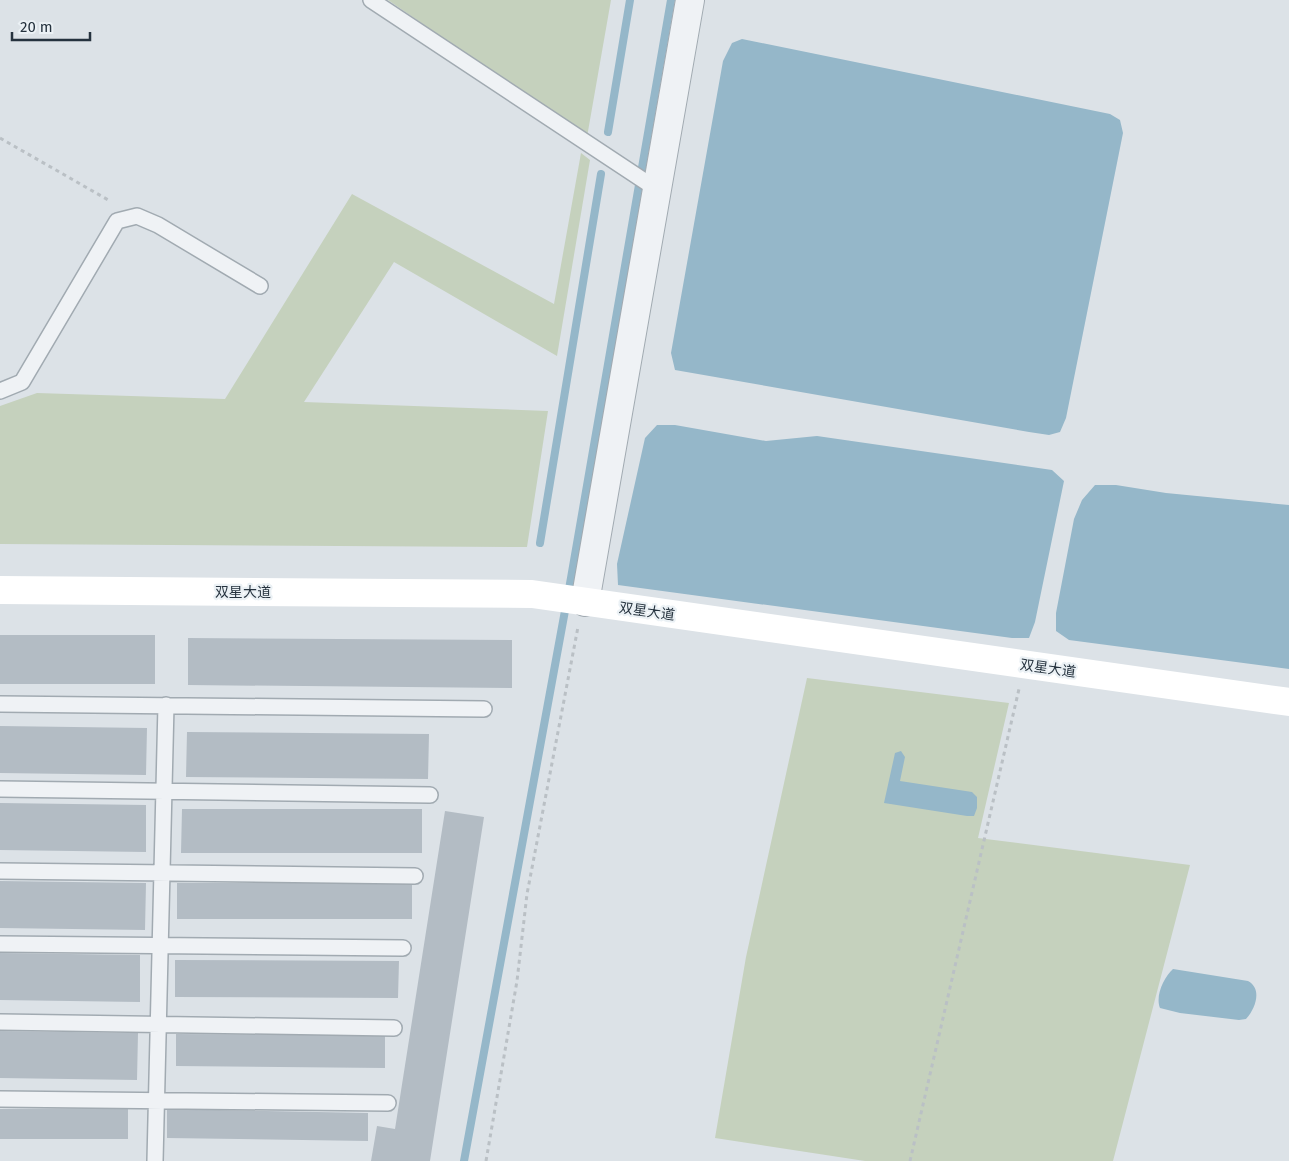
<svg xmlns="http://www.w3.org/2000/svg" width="1289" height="1161" font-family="'Fira Sans','Noto Sans SC',sans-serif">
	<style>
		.green { fill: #c5d1bd }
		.water { fill: #95b7c9 }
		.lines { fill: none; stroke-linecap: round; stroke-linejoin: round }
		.stream { stroke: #95b7c9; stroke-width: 8 }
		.building { fill: #b3bcc4 }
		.lane-casing { stroke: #a1aab1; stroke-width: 18 }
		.street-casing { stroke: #a1aab1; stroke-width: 30 }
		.path { stroke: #bac0c5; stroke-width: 3; stroke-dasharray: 4 4; stroke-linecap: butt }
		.lane { stroke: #eff2f5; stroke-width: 15 }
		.street { stroke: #eff2f5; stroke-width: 28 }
		.secondary { stroke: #fff; stroke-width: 28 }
		.labels { text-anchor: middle; stroke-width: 4.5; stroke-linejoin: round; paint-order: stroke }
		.street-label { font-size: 14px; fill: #25323e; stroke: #ebf1f5 }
	</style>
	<rect width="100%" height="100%" fill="#dce2e7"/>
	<path class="green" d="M388,0H611L587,137Z
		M581,153L590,160L557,356L394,262L304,402L548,411L527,547L0,544V406L37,393L225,399L352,194L554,304Z
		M807,678L1009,703L978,838L1190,865L1113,1161H865L715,1138L746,957Z"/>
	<path class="water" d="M742,39L1110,114L1120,120L1123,133L1066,418L1060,432L1049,435L1029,432L675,370L671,353L723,61L732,43Z
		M657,425H675L766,441L817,436L1052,470L1064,481L1035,622L1029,638H1012L618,585L617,564L645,438Z
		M1095,485H1116L1166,493L1289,505V669L1069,640L1056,631V613L1074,519L1082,500Z
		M901,751L905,757L900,781L972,792L977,797V808L974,816H967L884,803L895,753Z
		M1173,969L1248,981C1263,989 1255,1009 1246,1019L1239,1020L1180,1013L1160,1008C1155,996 1164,977 1173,969Z"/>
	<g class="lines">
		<path class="stream" d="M608,132L630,0
			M540,543L601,174
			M464,1161L571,578L671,0"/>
	</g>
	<path class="building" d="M0,635H155V684H0Z
		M188,638L512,640V688L188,685Z
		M0,726L147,728L146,775L0,773Z
		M187,732L429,734L428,779L186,777Z
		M0,803L146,805V852L0,850Z
		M182,809H422V853H181Z
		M445,811L484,817L430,1161H371L377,1126L395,1129Z
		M0,881L146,883L145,930L0,928Z
		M177,883H412V919H177Z
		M0,953L140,955V1002L0,1000Z
		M175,960L399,961L398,998L175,997Z
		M0,1031L138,1033L137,1080L0,1078Z
		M176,1034L385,1035V1068L176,1066Z
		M128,1108V1139H0V1109Z
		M167,1109L368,1113V1141L167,1138Z"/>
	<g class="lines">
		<g class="lane-casing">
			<path id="lane" d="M371,0L658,190
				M0,391L22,382L117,221L137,216L158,225L260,286
				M0,704L484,709
				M0,789L430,795
				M0,871L415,876
				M0,944L403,948
				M0,1022L394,1028
				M0,1099L388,1103
				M155,1161L166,705"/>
		</g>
		<g class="street-casing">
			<path id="street" d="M585,602L690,0"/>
		</g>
		<path class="path" d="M0,138L110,201
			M486,1161L517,981L527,894L578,627
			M910,1161L1019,689"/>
		<use href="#lane" class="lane"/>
		<use href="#street" class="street"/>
		<path class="secondary" d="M0,590L532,594L1289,702"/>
	</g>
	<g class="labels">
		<g class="street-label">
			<text x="243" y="597">双星大道</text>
			<text transform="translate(647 611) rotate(8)" y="5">双星大道</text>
			<text transform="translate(1048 668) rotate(8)" y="5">双星大道</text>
		</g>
	</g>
	<path d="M12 32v8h78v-8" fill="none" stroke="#25323e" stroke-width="2.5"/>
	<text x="20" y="32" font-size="15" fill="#25323e" stroke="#ebf1f5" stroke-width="4" paint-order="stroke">20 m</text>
</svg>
